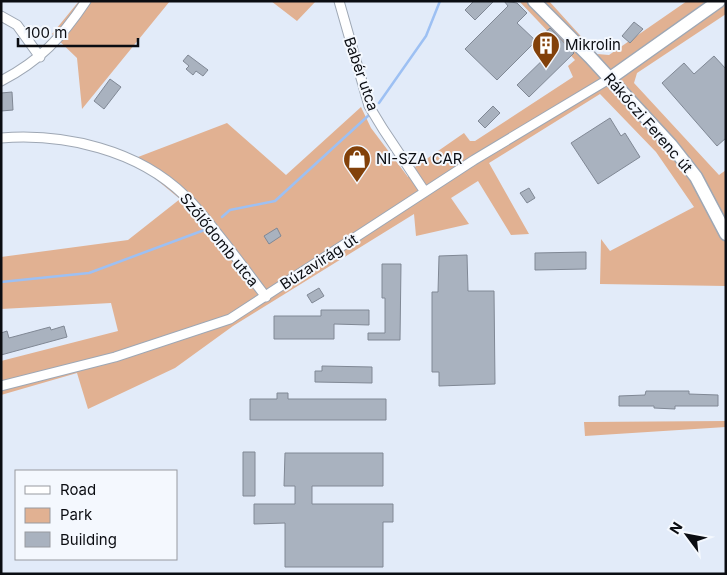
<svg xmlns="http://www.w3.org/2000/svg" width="727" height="575" font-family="Inter,sans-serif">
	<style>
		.green { fill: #e1b192 }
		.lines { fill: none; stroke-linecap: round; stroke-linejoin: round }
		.stream { stroke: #9dc0f3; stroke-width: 2.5 }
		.building { fill: #a9b2bf; stroke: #808895 }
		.street-casing { stroke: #9ea7b4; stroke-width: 11 }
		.secondary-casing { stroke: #9ea7b4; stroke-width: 15 }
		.street { stroke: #fff; stroke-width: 9 }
		.secondary { stroke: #fff; stroke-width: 12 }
		.labels { text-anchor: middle; stroke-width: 4; stroke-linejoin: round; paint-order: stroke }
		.poi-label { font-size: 15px; fill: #0b0d12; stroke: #f4f8fe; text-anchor: start }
		.street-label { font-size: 15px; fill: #0b0d12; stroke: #f4f8fe }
	</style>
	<rect width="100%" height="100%" fill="#e2ebf9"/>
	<path class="green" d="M79,1H170L82,109L77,58L52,34Z
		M271,1H316L297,21Z
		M519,1H549L597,54L609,55L687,1H726V14L637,73L634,83L719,175L726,170V286L600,284L601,239L610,251L694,207L656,152L600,94L489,163L529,234L511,235L478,181L451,198L469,224L416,236L414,214L233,326L175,368L88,409L77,373L1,395V361L118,331L111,303L1,309V257L128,240L180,199L146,171L125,162L227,123L286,175L361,107L371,128L408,177L415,167L464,133L470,141H475L573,77L568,66L575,60Z
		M726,421V427L585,436L584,422Z"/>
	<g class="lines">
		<path class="stream" d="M379,103L426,36L440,1
			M222,217L230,210L275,201L369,115
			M1,282L89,273L207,229"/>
	</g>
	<path class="building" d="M474,1H494L475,20L465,10Z
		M504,1L517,3L527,13L517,23L536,41L497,80L465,49L508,6Z
		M634,22L643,29L630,43L622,36Z
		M550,28L574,53L529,97L517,85L553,50L540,37Z
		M188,55L208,70L203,76L196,71L193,75L186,69L189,66L183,61Z
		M714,56L726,69V138L717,146L662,83L684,63L694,74Z
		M110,79L121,87L104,109L94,101Z
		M12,92L13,110L1,111V93Z
		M493,106L500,113L485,128L478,121Z
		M610,118L621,136L625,133L640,157L598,184L571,143Z
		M529,188L535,198L527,203L520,193Z
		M277,228L281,236L269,244L264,236Z
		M586,252V269L535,270V253Z
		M467,255L468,291H494L495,384L439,386V372H432V292H438L439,256Z
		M382,264H401L400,340H368V333H385V298H382Z
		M319,288L324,296L312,303L307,295Z
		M321,310H369V325L334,324V339H274V316H321Z
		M64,326L67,337L1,355V333L7,331L9,338L50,327L51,330Z
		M322,366L372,367V383L315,382V371H322Z
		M646,391H689V394L718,395V406H675V409L654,408V406H619V396L645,395Z
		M277,393H288V399H386V420H250V399H277Z
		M243,452H255V496H243Z
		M285,453H383V486H312V504H393V522H383V567H285V523L254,524V504H295V486H284Z"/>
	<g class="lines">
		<g class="street-casing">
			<path id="street" d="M339,1L369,106L383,129L425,192
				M1,16L17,25L40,57
				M1,81C40,61 62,37 86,1
				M1,138C65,133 138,150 185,196C197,207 207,220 217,233C234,254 250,276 266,297
				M1,386L115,357L230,319L474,160L609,79"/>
		</g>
		<g class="secondary-casing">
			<path id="secondary" d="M534,1L590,57L671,145L696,177L726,234
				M609,79L719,1"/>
		</g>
		<use href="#street" class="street"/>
		<use href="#secondary" class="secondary"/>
	</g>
	<defs>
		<g id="building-pin" transform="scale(1.4375)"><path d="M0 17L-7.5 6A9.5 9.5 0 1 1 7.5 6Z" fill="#82410a" stroke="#f4f8fe"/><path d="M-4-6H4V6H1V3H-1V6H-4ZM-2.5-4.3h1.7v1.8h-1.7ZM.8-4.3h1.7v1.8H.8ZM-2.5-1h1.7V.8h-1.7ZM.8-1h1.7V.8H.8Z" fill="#fff"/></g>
		<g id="shop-pin" transform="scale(1.4375)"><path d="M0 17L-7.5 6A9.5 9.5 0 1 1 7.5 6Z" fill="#82410a" stroke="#f4f8fe"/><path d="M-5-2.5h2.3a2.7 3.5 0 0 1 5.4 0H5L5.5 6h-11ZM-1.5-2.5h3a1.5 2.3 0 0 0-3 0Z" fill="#fff"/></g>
	</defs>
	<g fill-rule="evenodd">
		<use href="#building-pin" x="546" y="45"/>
		<use href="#shop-pin" x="357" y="159"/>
	</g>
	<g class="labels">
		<g class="poi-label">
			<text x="565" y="50">Mikrolin</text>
			<text x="376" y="164">NI-SZA CAR</text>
		</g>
		<g class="street-label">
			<text transform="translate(361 74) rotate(71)" y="5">Babér utca</text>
			<text transform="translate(648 123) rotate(49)" y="5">Rákóczi Ferenc út</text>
			<text transform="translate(219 240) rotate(51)" y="5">Szőlődomb utca</text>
			<text transform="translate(319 262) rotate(-33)" y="5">Búzavirág út</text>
		</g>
	</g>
	<rect width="727" height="575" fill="none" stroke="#0b0d12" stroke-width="5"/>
	<rect x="15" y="470" width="162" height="90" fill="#f4f8fe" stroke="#979aa0"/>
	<rect x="25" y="486" width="25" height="8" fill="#ffffff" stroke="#979aa0"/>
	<text x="60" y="495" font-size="15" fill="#0b0d12">Road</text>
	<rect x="25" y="508" width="25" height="15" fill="#e1b192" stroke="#979aa0"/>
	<text x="60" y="520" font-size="15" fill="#0b0d12">Park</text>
	<rect x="25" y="532" width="25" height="15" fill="#a9b2bf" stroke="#979aa0"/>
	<text x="60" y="545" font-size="15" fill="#0b0d12">Building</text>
	<g transform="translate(687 535) rotate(302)" stroke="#f4f8fe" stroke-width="4" paint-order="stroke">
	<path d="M0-4L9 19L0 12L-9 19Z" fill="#0b0d12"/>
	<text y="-8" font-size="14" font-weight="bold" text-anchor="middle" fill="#0b0d12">N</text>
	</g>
	<path d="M18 38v8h120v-8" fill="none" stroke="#0b0d12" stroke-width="2.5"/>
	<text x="25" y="38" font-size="15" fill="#0b0d12" stroke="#f4f8fe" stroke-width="4" paint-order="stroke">100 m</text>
</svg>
